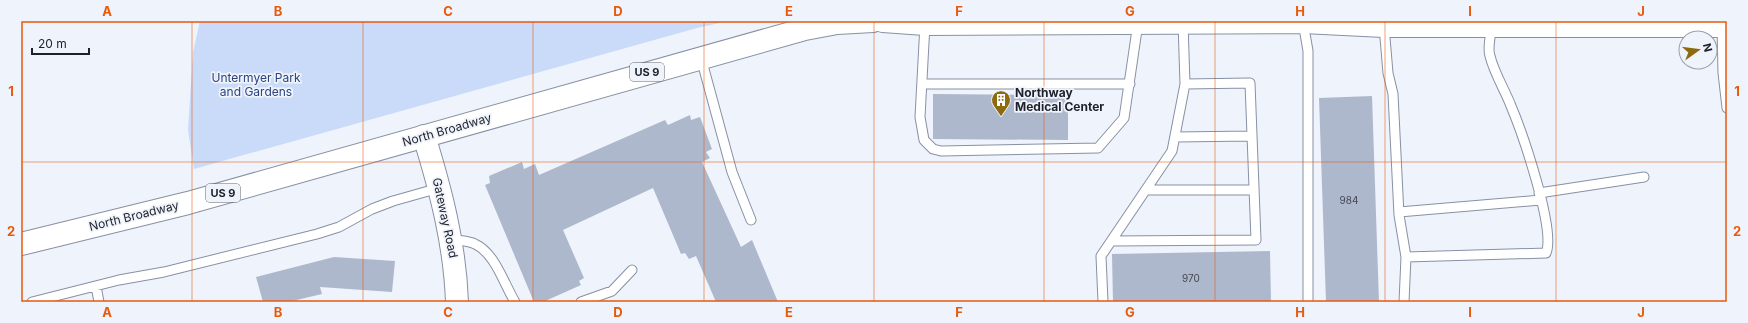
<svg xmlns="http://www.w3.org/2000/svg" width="1748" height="323" font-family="Inter,sans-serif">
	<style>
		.green { fill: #cadaf9 }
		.building { fill: #aeb8cc }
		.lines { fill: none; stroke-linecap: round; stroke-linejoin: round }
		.lane-casing { stroke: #8791a4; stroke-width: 11 }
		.secondary-casing { stroke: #8791a4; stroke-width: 24 }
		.primary-casing { stroke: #8791a4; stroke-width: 24 }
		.lane { stroke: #fff; stroke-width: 9 }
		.secondary { stroke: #fff; stroke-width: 22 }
		.primary { stroke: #fff; stroke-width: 22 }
		.grid { fill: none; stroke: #e8590c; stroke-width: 1; stroke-opacity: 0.55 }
		.labels { text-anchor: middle; stroke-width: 3.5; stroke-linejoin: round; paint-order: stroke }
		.number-label { font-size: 10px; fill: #424752 }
		.shield { fill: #eff3fb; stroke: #5d6068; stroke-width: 1 }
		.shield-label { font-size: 11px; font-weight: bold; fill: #1e2129 }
		.park-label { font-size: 12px; fill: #2c457e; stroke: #eff3fb }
		.poi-label { font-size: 12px; font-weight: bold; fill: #1e2129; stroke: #eff3fb; text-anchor: start }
		.street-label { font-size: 12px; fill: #1e2129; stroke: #eff3fb }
		.neatline { fill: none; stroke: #e8590c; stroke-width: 1.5 }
		.grid-label { font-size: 13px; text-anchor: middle; font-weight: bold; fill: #e8590c }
	</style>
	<rect width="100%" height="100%" fill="#eff3fb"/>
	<path class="green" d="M200,21H728L697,28L194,169L188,130L193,52Z"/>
	<path class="building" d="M933,94L1068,95V140L933,139Z
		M1372,96L1379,302H1326L1319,98Z
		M690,115L691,120L700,117L712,149L706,152L710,158L702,162L741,247L752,240L778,302H716L696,256L689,259L685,253L681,254L653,188L563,230L584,278L579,281L581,285L543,302H534L485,185L490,183L489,176L522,162L524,169L535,164L539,175L665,120L668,125Z
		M1270,251L1271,302H1113L1112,254Z
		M334,257L395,261L392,292L320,287L322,294L288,302H263L256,277Z"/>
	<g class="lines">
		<g class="lane-casing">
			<path id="lane" d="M1303,22L1308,51V302
				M925,24L920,117L924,140L933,149L941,151L1098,148L1124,118L1138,23
				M1384,26L1388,73L1393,94L1399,215L1406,257L1546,253C1556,230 1522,132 1511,106C1505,90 1494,73 1490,56C1487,48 1491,34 1492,26
				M1722,26L1723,73L1727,108
				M701,58L732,172L751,220
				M922,84H1130
				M1175,137L1252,136
				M1146,190H1254
				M1539,193L1644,177
				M1399,212L1541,200
				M451,239C458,241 468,240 475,244C495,253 504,284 515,302
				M1112,241L1256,240L1250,83L1185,84
				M96,286L99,302
				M32,302L119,280L164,272L317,234L339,227L372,209L393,201L439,188
				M581,302L612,291L632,270
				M1103,302L1101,256L1172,151L1185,84L1183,23
				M1404,302L1406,257"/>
		</g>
		<g class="secondary-casing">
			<path id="secondary" d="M424,136C441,191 455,245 457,302"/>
		</g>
		<g class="primary-casing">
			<path id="primary" d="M883,21L925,24L1303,22L1384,26H1727
				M21,244L188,203L805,29L837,23L873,21"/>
		</g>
		<use href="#lane" class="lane"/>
		<use href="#secondary" class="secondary"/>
		<use href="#primary" class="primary"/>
	</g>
	<path class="grid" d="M192,21V302M363,21V302M533,21V302M704,21V302M874,21V302M1044,21V302M1215,21V302M1385,21V302M1556,21V302M21,162H1727"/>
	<defs>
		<g id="building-pin" transform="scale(1)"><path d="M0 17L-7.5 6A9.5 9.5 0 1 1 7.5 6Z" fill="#8e6a0e" stroke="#eff3fb"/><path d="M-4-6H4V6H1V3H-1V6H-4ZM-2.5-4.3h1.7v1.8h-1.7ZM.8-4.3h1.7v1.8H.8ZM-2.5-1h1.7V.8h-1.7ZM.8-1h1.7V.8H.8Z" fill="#fff"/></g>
	</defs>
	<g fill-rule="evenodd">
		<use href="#building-pin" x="1001" y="100"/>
	</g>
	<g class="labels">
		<g class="number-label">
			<text x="1349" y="204">984</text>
			<text x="1191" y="282">970</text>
		</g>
		<g class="shield">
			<rect x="630" y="63" width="34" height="18" rx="3"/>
			<rect x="206" y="184" width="34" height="18" rx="3"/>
		</g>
		<g class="shield-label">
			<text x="647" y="76">US 9</text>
			<text x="223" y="197">US 9</text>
		</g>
		<g class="park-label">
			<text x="256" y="82">Untermyer Park<tspan x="256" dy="14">and Gardens</tspan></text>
		</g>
		<g class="poi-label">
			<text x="1015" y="97">Northway<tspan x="1015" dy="14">Medical Center</tspan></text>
		</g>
		<g class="street-label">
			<text transform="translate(447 130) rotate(-16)" y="4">North Broadway</text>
			<text transform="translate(134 216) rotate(-14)" y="4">North Broadway</text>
			<text transform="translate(445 218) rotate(78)" y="4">Gateway Road</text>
		</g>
	</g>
	<rect width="1748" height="323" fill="none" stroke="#eff3fb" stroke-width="44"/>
	<g transform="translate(1698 50) rotate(76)"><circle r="19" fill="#eff3fb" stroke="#9b9fa7"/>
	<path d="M0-3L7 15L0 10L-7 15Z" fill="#8e6a0e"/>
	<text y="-6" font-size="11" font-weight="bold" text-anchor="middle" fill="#1e2129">N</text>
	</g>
	<path d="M32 48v6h57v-6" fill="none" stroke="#1e2129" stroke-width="2"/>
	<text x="38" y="48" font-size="12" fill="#1e2129" stroke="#eff3fb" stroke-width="3" paint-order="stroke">20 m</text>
	<rect x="22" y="22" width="1704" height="279" class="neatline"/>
	<g class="grid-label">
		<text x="107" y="16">A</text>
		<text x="278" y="16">B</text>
		<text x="448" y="16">C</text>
		<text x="618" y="16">D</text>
		<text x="789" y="16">E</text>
		<text x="959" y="16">F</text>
		<text x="1130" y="16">G</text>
		<text x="1300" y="16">H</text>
		<text x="1470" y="16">I</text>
		<text x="1641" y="16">J</text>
		<text x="11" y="96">1</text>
		<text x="1737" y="96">1</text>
		<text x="11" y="236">2</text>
		<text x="1737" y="236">2</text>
		<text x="107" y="317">A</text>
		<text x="278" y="317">B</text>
		<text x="448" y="317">C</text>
		<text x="618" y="317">D</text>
		<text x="789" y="317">E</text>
		<text x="959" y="317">F</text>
		<text x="1130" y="317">G</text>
		<text x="1300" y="317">H</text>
		<text x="1470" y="317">I</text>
		<text x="1641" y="317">J</text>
	</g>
</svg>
